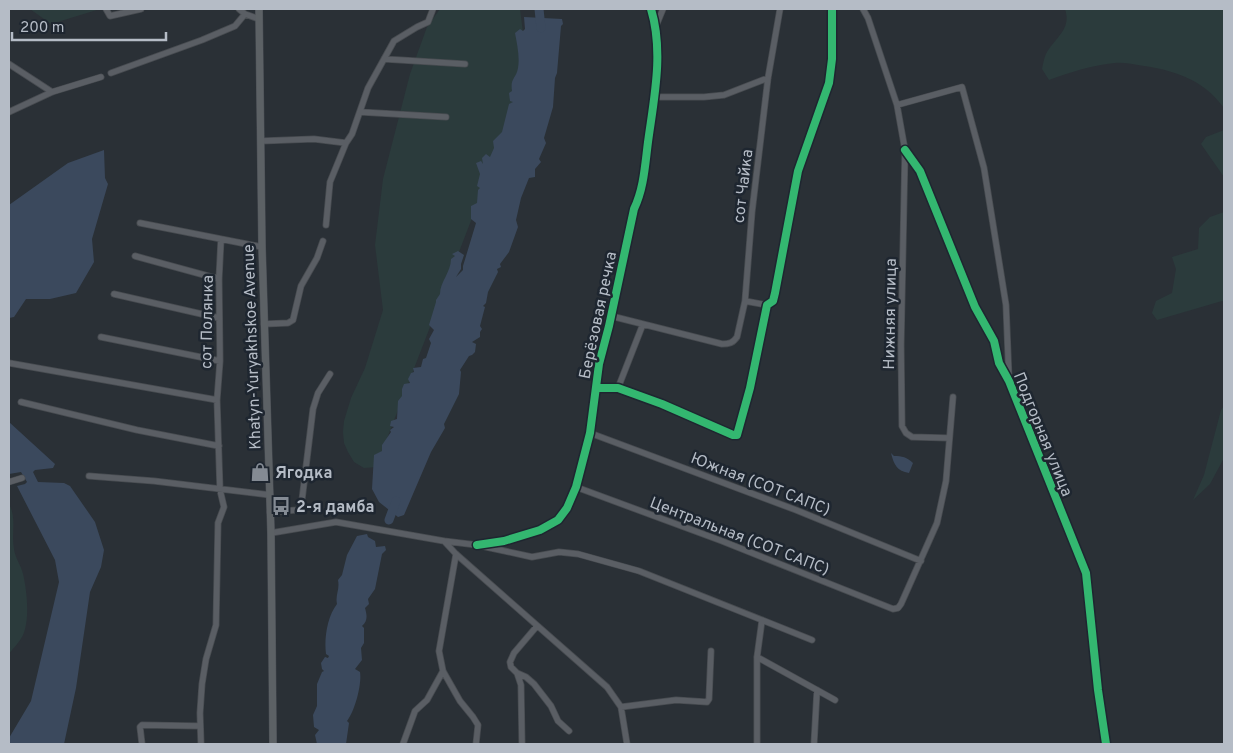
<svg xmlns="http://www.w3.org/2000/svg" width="1233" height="753" font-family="Overpass,sans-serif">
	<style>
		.green { fill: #2b3b3c }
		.water { fill: #3b495d }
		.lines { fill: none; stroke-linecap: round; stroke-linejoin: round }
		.river { stroke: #3b495d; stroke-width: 9 }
		.minor-casing { stroke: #484c51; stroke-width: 7 }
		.major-casing { stroke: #484c53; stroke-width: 8 }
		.minor { stroke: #5a5e64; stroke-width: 5.5 }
		.major { stroke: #5c6165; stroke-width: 7 }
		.cycleway-casing { stroke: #1e2630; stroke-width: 11 }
		.cycleway { stroke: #33b770; stroke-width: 8 }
		.labels { text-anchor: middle; stroke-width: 5; stroke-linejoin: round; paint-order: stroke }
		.street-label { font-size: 16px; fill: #b5bcc6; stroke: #1e2630 }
		.poi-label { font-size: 16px; font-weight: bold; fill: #b5bcc6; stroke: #1e2630; text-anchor: start }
	</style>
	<rect width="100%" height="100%" fill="#2a3036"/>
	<path class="green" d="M30,9H100L51,24Z
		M440,9H520L528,73L376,467L364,468L354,462L348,452L344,443L343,432L344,421L351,398L365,368L383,310L375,245L383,179L410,74L427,27Z
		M1065,9H1224V108C1202,78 1173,70 1138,65C1131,64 1123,62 1115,63C1092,65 1071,72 1049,80L1042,69C1043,64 1044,58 1046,54C1055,37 1072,30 1065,9Z
		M1224,130V177L1201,144L1206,137Z
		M1224,212V302L1222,301L1157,320L1152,313L1156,301L1172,293L1176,269L1172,257L1198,249L1199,228L1210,217Z
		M1224,406V458L1210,484L1193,500L1204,475L1221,410Z
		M9,504C17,519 11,533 14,549C15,558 21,565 23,574C27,590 30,620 23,635C20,642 13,648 9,654Z"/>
	<path class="water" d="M524,17L562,19L563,24L561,26L557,73L555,78L553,107L544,138L546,143L539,159L541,162L535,169V177L529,178L521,198L516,220L518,227L509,252L500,264L501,267L497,269L498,272L488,292L486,303L483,306L485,307L480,326L482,329L480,332V337L472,342L476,344L475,352L472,355L469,356L460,370L461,372L459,394L444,424L445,428L431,452L404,515L398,517L379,502L372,489L374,455L382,451V445L391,432L390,430L394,427L390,426L391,421L397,419L398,401L402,396V389L404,384L410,383L408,379L411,373L414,372L413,368L421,367L423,359L426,358L431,343L429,339L434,330L429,325L436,302V300L440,294C440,282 451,272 451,259L455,256L452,254L458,251L464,255L461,264V269L456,277L463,270V266L476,223L471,219V206L477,203L478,190L480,188L477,186L480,174L476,163L481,161L483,164L482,158L486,154L490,157L494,148L493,141L502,132L509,104L513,102L510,101L509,93L512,91C510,78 516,79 518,68C520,57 517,44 515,33L520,29L523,31L525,29Z
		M104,150L105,178L108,184L92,239L94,262L76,293L50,299H26L14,317L9,318V205L68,163Z
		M9,422L55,464L53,468L35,470L33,472L38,482L64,483L70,486L95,522L104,550L101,567L90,592L76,688L64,744H9V738L31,701L59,582L55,560L17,486L25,484L27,482L21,472L9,474Z
		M891,453L894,456C902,456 907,457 913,463L909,473C897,471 894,465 891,453Z
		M367,534L368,537L375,541L376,547L385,546L386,550L382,554L375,589L368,599L369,604L365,608C367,615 368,621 362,626L364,628V643L361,648L362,660L355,669L360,672C362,684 355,711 347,721L349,723L346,744H317L315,735L319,730L314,727L313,715L317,706V684L322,672L324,671L322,669L321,663L325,657L328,658L329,656L326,654C324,639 327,617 337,604C335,595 340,590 338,580L342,575L347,555L357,536Z"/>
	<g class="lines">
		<path class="river" d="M539,9L541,28
			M389,520L396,501"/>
		<g class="minor-casing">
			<path id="minor" d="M106,9L110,16L141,9
				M239,9L245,14L259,19
				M863,9L868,18L897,105L905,150L901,345L902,426L906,433L912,437L949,438
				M656,26L663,9
				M384,59L465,64
				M9,64L52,92
				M111,73L202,40L235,26L245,14
				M655,97H704L724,95L768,78
				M897,105L962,87L984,168L1006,305L1009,379
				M9,112L52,92L101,77
				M360,112L446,117
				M261,141L314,139L346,143L352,134L368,88L394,41L417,27L428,22L433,9
				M905,150L920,171L975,307L994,341L999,363L1009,381L1086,573L1098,690L1106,744
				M140,223L221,239
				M326,225L330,182L346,143
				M135,256L219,279
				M114,294L219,318
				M745,301L767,305
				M611,316L722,344C729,344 733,343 737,337L745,301L752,212L768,78L780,9
				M264,324L288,323L293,320L301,286L317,258L323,241
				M101,337L220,361
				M9,363L217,400
				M596,388H618L662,404L733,435H737L750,388L767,305L773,301L775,293L798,171L829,83L832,59V9
				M618,388L643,324
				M21,402L137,430L219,446
				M590,433L796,510L921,561
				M89,476L154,481L270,495
				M9,482L22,478
				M576,487L722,541L893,609L898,608L901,604L937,523L946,481L953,397
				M270,512L297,510L301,508L313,409L318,393L330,374
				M271,533L336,522L444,541L456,554L607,687L621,707L627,744
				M444,541L477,545L532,557L559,552L578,554L639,571L812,640
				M477,545L504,541L540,530L558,520L567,508L576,487L590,433L599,364L609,326L634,209C644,188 645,165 648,142C654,98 664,52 651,9
				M757,657L835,700
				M443,671L460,701L473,717L478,725L476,744
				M517,673L526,677L534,684L551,706L558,721L569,731
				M621,707L676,700L707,702L709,699L711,651
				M142,744L140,727L142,725L200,726
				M201,744L200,713L202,684L206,659L216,625L218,523L224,507L220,490L217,400L220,361L219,279L221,239L262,247
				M403,744L415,711L427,700L443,671L439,651L456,554
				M522,744L521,685L517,673L511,667L510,662L514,653L537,626
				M757,744V657L762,620
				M814,744L817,690"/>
		</g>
		<g class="major-casing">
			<path id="major" d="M259,9L262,247L271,533L273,744"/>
		</g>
		<use href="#minor" class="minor"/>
		<use href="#major" class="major"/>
		<g class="cycleway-casing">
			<path id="cycleway" d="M905,150L920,171L975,307L994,341L999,363L1009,381L1086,573L1098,690L1106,744
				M596,388H618L662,404L733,435H737L750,388L767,305L773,301L775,293L798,171L829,83L832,59V9
				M477,545L504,541L540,530L558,520L567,508L576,487L590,433L599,364L609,326L634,209C644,188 645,165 648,142C654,98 664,52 651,9"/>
		</g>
		<use href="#cycleway" class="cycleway"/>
	</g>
	<defs>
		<g id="shop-bare" transform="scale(1.5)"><path d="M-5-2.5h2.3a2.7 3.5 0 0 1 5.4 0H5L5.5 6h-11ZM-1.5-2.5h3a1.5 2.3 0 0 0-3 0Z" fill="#848b94" stroke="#1e2630" stroke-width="2.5" paint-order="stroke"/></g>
		<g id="bus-bare" transform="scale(1.5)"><path d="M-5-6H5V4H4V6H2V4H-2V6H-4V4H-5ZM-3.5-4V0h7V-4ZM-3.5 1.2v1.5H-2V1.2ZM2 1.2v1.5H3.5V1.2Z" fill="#848b94" stroke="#1e2630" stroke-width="2.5" paint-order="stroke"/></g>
	</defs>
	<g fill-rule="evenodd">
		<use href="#shop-bare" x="260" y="472"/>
		<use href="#bus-bare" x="281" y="506"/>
	</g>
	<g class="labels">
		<g class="street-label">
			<text transform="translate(742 186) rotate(-83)" y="6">сот Чайка</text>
			<text transform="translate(889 314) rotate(-89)" y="6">Нижняя улица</text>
			<text transform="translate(597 315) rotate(-78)" y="6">Берёзовая речка</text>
			<text transform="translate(206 322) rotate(-89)" y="6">сот Полянка</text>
			<text transform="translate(251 347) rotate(-92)" y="6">Khatyn-Yuryakhskoe Avenue</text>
			<text transform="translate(1044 434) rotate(68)" y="6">Подгорная улица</text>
			<text transform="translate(761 483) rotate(21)" y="6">Южная (СОТ САПС)</text>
			<text transform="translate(740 535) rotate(21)" y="6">Центральная (СОТ САПС)</text>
		</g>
		<g class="poi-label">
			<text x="275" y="478">Ягодка</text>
			<text x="296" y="512">2-я дамба</text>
		</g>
	</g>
	<rect width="1233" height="753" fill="none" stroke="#b5bcc6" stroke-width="20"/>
	<path d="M12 32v8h154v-8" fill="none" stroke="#b5bcc6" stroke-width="2.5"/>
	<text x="20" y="32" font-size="15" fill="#b5bcc6" stroke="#1e2630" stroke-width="4" paint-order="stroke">200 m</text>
</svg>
